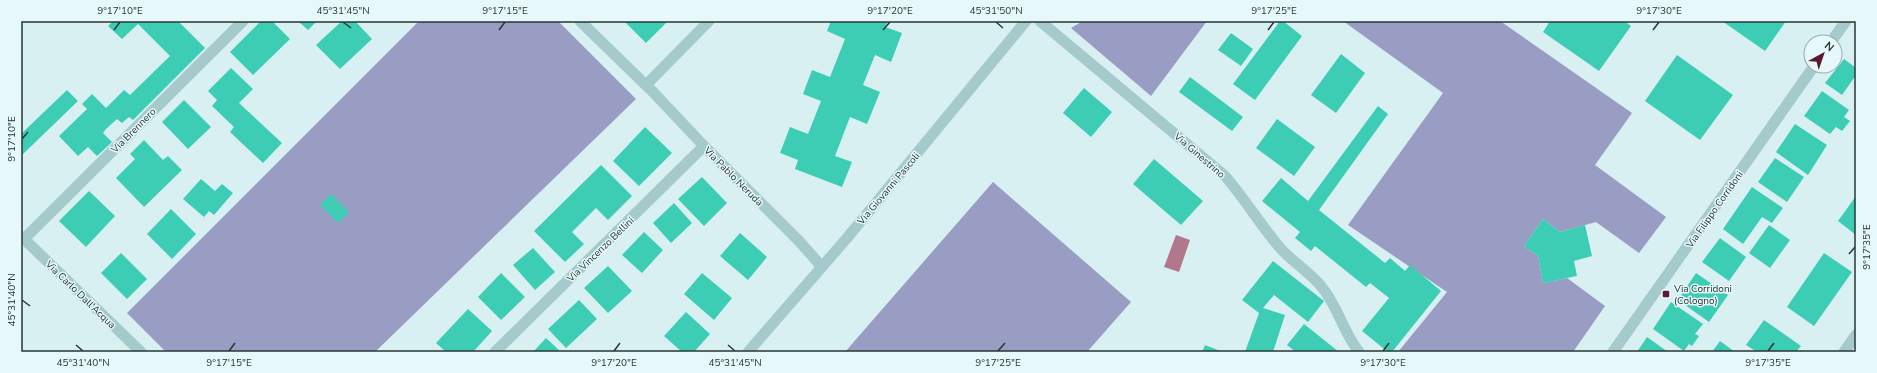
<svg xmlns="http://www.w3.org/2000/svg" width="1877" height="373" font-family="'Nunito Sans',sans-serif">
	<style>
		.green { fill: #999cc3 }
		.water { fill: #b2778d }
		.building { fill: #3dcdb4 }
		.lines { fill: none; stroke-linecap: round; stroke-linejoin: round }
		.minor { stroke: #a5cacc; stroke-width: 11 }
		.tertiary { stroke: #a5cacc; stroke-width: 11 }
		.ticks { fill: none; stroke: #273735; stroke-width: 1.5 }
		.poi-dot { fill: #5b1a30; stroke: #e6f8fa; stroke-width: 1.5 }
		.labels { text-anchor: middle; stroke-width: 3; stroke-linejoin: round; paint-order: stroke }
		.street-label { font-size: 10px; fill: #273735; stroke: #e6f8fa }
		.poi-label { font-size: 10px; fill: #273735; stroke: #e6f8fa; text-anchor: start }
		.neatline { fill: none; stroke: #273735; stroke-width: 1.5 }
		.ticks-label { font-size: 10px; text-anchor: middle; fill: #273735 }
	</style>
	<rect width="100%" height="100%" fill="#d9f0f3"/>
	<path class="green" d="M419,21H558L636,99L375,352H166L127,313Z
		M1083,21H1207L1151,96L1071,28Z
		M1343,21H1500L1632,113L1595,165L1666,217L1639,253L1596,222L1560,232L1543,219L1524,246L1538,256L1543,283L1567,278L1605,306L1573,352H1398L1447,292L1348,225L1443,93Z
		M993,182L1131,302L1087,352H845Z"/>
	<path class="water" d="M1176,235L1190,240L1179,272L1164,267Z"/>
	<path class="building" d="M113,21H178L205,48L133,120L129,117L122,123L117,119L106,129L103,133L112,142L97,156L88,147L78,156L59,136L87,109L82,104L92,94L106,108L124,90L130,95L170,56L138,24L122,39L108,26Z
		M261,21H272L290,39L253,75L230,52Z
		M298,21H317L308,30Z
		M342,21H355L372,39L340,69L316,45Z
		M624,21H663L666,23L646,43Z
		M831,21H888L885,27L902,33L891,62L875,55L863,85L880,92L867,124L850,117L835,156L852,162L842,187L795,169L798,160L780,153L790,127L808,134L821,101L803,94L812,70L830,77L845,39L827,31Z
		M1280,21H1283L1302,36L1255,100L1233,84Z
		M1550,21H1624L1631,26L1599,71L1543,32Z
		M1722,21H1786L1765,51Z
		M1231,33L1253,49L1241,66L1218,50Z
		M1341,54L1365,73L1336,113L1311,95Z
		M1677,55L1733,95L1700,140L1645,101Z
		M1844,59L1856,68V75L1842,95L1825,83Z
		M231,68L253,89L239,103L282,143L263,163L230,132L234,127L212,106L217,100L208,91Z
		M1190,77L1243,117L1232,131L1179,92Z
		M1084,88L1112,112L1091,137L1063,113Z
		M67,90L78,101L21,156V134Z
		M1822,91L1849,110L1844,117L1850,121L1842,131L1836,127L1830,134L1804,116Z
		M184,100L211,127L188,149L162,122Z
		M1378,106L1388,114L1319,210L1385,263L1390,258L1405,271L1410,265L1441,291L1392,352H1388L1362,331L1389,298L1370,283L1366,287L1315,246L1311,251L1295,238L1300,232L1262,201L1281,178L1308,201Z
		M1277,119L1315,147L1294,176L1256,148Z
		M1795,124L1827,145L1808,175L1776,152Z
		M645,127L672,153L639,186L613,161Z
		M144,140L163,160L168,156L182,170L144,207L116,178L135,159L130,154Z
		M1775,158L1804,177L1787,202L1758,182Z
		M1154,159L1203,201L1181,225L1133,184Z
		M601,165L632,196L608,220L596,208L572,232L584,244L565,262L534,231Z
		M702,177L727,203L704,226L678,199Z
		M201,179L215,191L222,184L233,193L214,215L209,211L204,217L183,199Z
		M1752,187L1783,208L1772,223L1762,217L1743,244L1723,229Z
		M89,191L115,216L86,247L59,221Z
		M331,194L349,212L338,223L320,205Z
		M1856,196V235L1838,221Z
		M674,203L692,223L671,243L653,223Z
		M171,209L196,234L172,259L147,234Z
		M1543,219L1560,232L1585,225L1592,256L1574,261L1577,276L1543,283L1538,256L1524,246Z
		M1769,225L1790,240L1770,268L1749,253Z
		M644,232L663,250L642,273L622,255Z
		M740,233L767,257L748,280L720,256Z
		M1720,238L1746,257L1729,281L1702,262Z
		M533,248L555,272L535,290L513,265Z
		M121,253L147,279L127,299L101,273Z
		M1824,253L1852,272L1814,326L1787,307Z
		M1273,261L1324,301L1308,322L1274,295L1263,308L1285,315L1273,352H1245L1259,313L1242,300Z
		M608,266L632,291L608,313L584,288Z
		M501,273L525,297L501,320L478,297Z
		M702,273L732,298L714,320L684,294Z
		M1696,273L1728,295L1709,322L1678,300Z
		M579,300L597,319L566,348L548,329Z
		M1671,302L1703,324L1695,334L1699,336L1692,346L1689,344L1684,351L1653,329Z
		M468,309L492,331L473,352H446L436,343Z
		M686,312L710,334L694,352H682L664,336Z
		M1764,320L1801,346L1796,352H1757L1746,345Z
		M1304,324L1339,352H1296L1287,345Z
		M1647,337L1668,352H1637Z
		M546,338L561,352H533Z
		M1720,341L1735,352H1712Z
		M1205,345L1223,352H1202Z"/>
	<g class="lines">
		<path class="minor" d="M580,21L653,92L704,146L799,241L822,267
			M1040,21L1225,176C1245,199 1261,226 1281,249C1293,262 1309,272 1321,286C1338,306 1343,332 1359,352
			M1831,42L1846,21
			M646,85L709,21
			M21,236L141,352
			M24,239L243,21
			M495,352L704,146
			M1613,352L1814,66
			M1844,352L1856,335"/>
		<path class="tertiary" d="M748,352L847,238L1026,21"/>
	</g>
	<path class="ticks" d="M343,22L351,28M996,22L1003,28M114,30L120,22M499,30L505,22M883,30L890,22M1268,30L1274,22M1653,30L1659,22M22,139L28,132M1849,254L1855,247M22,300L30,306M76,345L83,351M728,345L735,351M229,351L235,343M614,351L620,343M998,351L1005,343M1383,351L1389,343M1768,351L1774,343"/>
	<rect class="poi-dot" x="1662" y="290" width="8" height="8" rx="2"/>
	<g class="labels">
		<g class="street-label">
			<text transform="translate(133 130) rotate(-45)" y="4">Via Brennero</text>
			<text transform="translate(1200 155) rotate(41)" y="4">Via Ginestrino</text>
			<text transform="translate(734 176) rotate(45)" y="4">Via Pablo Neruda</text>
			<text transform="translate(888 188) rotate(-50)" y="4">Via Giovanni Pascoli</text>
			<text transform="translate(1714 209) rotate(-55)" y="4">Via Filippo Corridoni</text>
			<text transform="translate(600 249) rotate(-44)" y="4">Via Vincenzo Bellini</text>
			<text transform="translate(81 294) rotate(44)" y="4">Via Carlo Dall'Acqua</text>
		</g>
		<g class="poi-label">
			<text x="1674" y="292">Via Corridoni<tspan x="1674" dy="12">(Cologno)</tspan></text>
		</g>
	</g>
	<rect width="1877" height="373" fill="none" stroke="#e6f8fa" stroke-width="44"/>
	<g transform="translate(1823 54) rotate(40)"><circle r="19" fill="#e6f8fa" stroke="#9aabab"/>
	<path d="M0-3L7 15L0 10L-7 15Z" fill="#5b1a30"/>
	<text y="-6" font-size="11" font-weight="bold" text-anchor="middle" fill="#273735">N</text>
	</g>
	<rect x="22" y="22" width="1833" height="329" class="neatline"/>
	<g class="ticks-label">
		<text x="120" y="14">9°17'10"E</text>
		<text x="343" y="14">45°31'45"N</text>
		<text x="505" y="14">9°17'15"E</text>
		<text x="890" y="14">9°17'20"E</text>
		<text x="996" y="14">45°31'50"N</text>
		<text x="1274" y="14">9°17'25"E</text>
		<text x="1659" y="14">9°17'30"E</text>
		<text transform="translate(11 139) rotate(-90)" y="4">9°17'10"E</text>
		<text transform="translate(1866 247) rotate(-90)" y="4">9°17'35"E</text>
		<text transform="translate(11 300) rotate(-90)" y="4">45°31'40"N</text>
		<text x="83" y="366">45°31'40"N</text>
		<text x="229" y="366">9°17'15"E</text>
		<text x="614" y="366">9°17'20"E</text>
		<text x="735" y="366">45°31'45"N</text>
		<text x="998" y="366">9°17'25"E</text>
		<text x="1383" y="366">9°17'30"E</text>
		<text x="1768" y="366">9°17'35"E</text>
	</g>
</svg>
